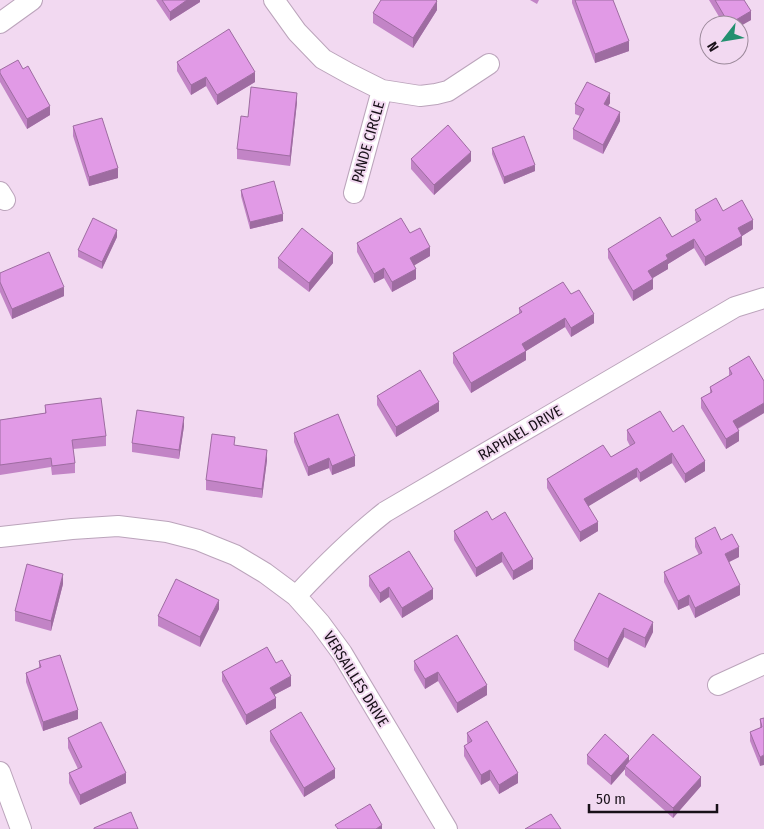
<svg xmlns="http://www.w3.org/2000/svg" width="764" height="829" font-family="'Fira Sans Condensed',sans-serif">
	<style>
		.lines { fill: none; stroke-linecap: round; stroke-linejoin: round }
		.minor-casing { stroke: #bba4bb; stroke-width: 22 }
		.minor { stroke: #fff; stroke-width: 20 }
		.wall { fill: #c284c6 }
		.shaded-wall { fill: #9e6ca1 }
		.building { fill: #e19ae6; stroke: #9e6ca1 }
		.labels { text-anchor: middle; stroke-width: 4; stroke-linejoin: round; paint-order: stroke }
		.street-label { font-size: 15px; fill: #181018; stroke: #f2d9f1 }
	</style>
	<rect width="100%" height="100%" fill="#f2d9f1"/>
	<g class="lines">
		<g class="minor-casing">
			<path id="minor" d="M274,0L297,32L323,59L350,74L382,90L420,96L436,94L448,91L489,64
				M0,23L32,0
				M0,192L5,200
				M354,193L382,90
				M0,537L72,529L118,526L167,532L198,540L215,547L235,555L265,573L296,596L320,623L342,653L447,829
				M296,596C325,565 352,538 385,512L735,307L764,298
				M718,685L764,664
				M0,772L21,829"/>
		</g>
		<use href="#minor" class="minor"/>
	</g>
	<path class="wall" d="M156,0H200V2L170,21Z
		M530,0H539L537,4Z
		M572,0H613L629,51L595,63L572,3Z
		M709,0H744L751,20L739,25H724Z
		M437,10L413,48L373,23V13Z
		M177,62L255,82L217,105L206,86L191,95L177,71Z
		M0,70L50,115L27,129L0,82Z
		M297,102L290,166L237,159V149L248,117Z
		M610,103L608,106L620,121L603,154L573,139V129L580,116L575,114V104Z
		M73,126L118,178L89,186L73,136Z
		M492,148L535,171L504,184L492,154Z
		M411,159L471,161L434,195L411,169Z
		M241,190L283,221L250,229L241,196Z
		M695,210L723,211L753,229L742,236V245L705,266L694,248L668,264V269L652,278L653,289L633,301L608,258V249L672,237L697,223L695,220Z
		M410,233L430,256L414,265L416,279L392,292L384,278L374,283L357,252V243Z
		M117,237L102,269L78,257V250Z
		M278,258L333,263L309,292L278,268Z
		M0,273L64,296L12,319L0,292Z
		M571,294L594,323L571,337L565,327L526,351V360L471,393L453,363V353L519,314V308Z
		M729,368L764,413L738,429L739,441L726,449L701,408V398L710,393V387L729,376Z
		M377,396L439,411L396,437L377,405Z
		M45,405L106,436V446L73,449L75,463V473L52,475L51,467L0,475V420L45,413Z
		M184,426L179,459L132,452V443Z
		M627,430L673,432L705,471L685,483L672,463L640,482L637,477L588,506L598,531L580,542L547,488V479L611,457L630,446L627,440Z
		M294,433L355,466L332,475L329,468L308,476L294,442Z
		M235,446L267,460L262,498L206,490V480Z
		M492,520L533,569L513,580L502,562L476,577L454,540V531Z
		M695,538L721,540L739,557L729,562L740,595L695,618L689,605L678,610L664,582V572L699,555L695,547Z
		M369,576L433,599L402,618L389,597L380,603L369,586Z
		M63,584L51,631L15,621V611Z
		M599,593L653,632L645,648L624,637L608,668L574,650V641Z
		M219,609L200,647L158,626V616Z
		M39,661L78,719L43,731L26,682V673L39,668Z
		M414,661L487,695L457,713L438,681L425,689L414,670Z
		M276,663L291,686L274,695L276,708L246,725L222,681V672Z
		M764,718L760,766L750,741V732L760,728V719Z
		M270,731L335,778L304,797L270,741Z
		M467,733L518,783L499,794L490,780L481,785L464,756V746L468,744L467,742Z
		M68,738L126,783L80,805L69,783V773L78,769L68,748Z
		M587,755L629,762L701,786L673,818L625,775V769L611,785L587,764Z"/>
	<path class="shaded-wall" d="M187,0H200V2L170,21V12Z
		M437,1V10L413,48V38Z
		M751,11V20L739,27V25H729V24Z
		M629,41V51L595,63V54Z
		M255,72V82L217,105V95Z
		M206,77V86L191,95V85Z
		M297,93V102L290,166V156Z
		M610,93V103L604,113V104Z
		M50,106V115L27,129V119Z
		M620,112V121L603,154V145Z
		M471,152V161L434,195V185Z
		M535,165V171L504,184V177Z
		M118,168V178L89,186V177Z
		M283,214V221L250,229V222Z
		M753,220V229L742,236V245L705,266V257L738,228Z
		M117,230V237L102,269V262Z
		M694,239V248L668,264V269L648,281V271L666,255Z
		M430,247V256L410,268V258Z
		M333,253V263L309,292V283Z
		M384,268V278L374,283V274Z
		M416,269V279L392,292V282Z
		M653,279V289L633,301V291Z
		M64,287V296L12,319V309Z
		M594,314V323L571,337V328Z
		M565,318V327L526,351V360L471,393V383L522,344Z
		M439,402V411L396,437V427Z
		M764,403V413L733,431V421Z
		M184,417V426L179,459V450Z
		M739,431V441L726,449V439Z
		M267,450V460L262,498V489Z
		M672,453V463L640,482V473Z
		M355,456V466L332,475V466Z
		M329,458V468L308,476V467Z
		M705,461V471L685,483V474Z
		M637,468V477L584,509V499Z
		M598,522V531L580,542V532Z
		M739,547V557L725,564V554Z
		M502,552V562L476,577V568Z
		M533,559V569L513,580V571Z
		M63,574V584L51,631V621Z
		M740,585V595L695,618V608Z
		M389,587V597L380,603V593Z
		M433,589V599L402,618V608Z
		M689,595V605L678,610V601Z
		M219,600V609L200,647V637Z
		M653,622V632L645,648V638Z
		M624,628V637L608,668V659Z
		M438,672V681L425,689V679Z
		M291,676V686L270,697V688Z
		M487,685V695L457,713V703Z
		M276,698V708L246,725V715Z
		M78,710V719L43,731V722Z
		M764,755V765L760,766V757Z
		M629,756V765L625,766V769L611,785V776Z
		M335,769V778L304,797V788Z
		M490,770V780L481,785V775Z
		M126,773V783L80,805V795Z
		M518,773V783L499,794V785Z
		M701,777V786L673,818V808Z
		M382,825V829H376Z"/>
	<path class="building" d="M162,0H187L170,12Z
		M381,0H436L437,1L413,38L373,13Z
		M575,0H613L629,41L595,54Z
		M715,0H744L751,11L729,24Z
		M229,29L255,72L217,95L206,77L191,85L177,62Z
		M18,60L23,69L28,66L50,106L27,119L0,73V70Z
		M587,82L610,93L604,104L620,112L603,145L573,129L584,109L575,104Z
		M251,87L297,93L290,156L237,149L241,116L248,117Z
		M102,118L118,168L89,177L73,126Z
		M448,125L471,152L434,185L411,159Z
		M524,136L535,165L504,177L492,148Z
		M274,181L283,214L250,222L241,190Z
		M716,198L723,211L742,200L753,220L738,228L742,236L705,257L694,239L666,255L668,259L648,271L653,279L633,291L608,249L660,217L672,237L701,220L695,210Z
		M93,218L117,230L102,262L78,250Z
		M401,218L410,233L420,228L430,247L410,258L416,269L392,282L384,268L374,274L357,243Z
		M302,228L333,253L309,283L278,258Z
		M49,252L64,287L12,309L0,282V273Z
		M563,282L571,294L579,290L594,314L571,328L565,318L522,344L526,351L471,383L453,353L522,312L519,308Z
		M749,356L764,381V403L733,421L739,431L726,439L701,398L712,392L710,387L732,374L729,368Z
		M420,370L439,402L396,427L377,396Z
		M101,398L106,436L72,440L75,463L52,466L51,458L0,465V420L46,413L45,405Z
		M137,410L184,417L179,450L132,443Z
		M660,411L673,432L683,425L705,461L685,474L672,453L640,473L637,468L584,499L598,522L580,532L547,479L603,445L611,457L635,443L627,430Z
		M338,414L355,456L332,466L329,458L308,467L294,433Z
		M212,434L235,437L234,445L267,450L262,489L206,480Z
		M487,511L492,520L505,512L533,559L513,571L502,552L476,568L454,531Z
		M715,527L721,540L732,534L739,547L725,554L740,585L695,608L689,595L678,601L664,572L702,553L695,538Z
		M409,551L433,589L402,608L389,587L380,593L369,576Z
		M27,564L63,574L51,621L15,611Z
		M176,579L219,600L200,637L158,616Z
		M599,593L653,622L645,638L624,628L608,659L574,641Z
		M457,635L487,685L457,703L438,672L425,679L414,661Z
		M267,647L276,663L282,660L291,676L270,688L276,698L246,715L222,672Z
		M60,655L78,710L43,722L26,673L41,667L39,661Z
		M301,712L335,769L304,788L270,731Z
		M764,718V755L760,757L750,732L762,727L760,719Z
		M487,721L518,773L499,785L490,770L481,775L464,746L472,741L467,733Z
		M101,722L126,773L80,795L69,773L82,767L68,738Z
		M605,734L629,756L611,776L587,755Z
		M653,734L701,777L673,808L625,766Z
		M370,804L382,825L376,829H338L335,825Z
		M131,812L138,829H94V828Z
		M551,814L561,829H525Z"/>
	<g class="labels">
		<g class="street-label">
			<text transform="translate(368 142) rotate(-74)" y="5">PANDE CIRCLE</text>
			<text transform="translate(520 433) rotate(-30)" y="5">RAPHAEL DRIVE</text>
			<text transform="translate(356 679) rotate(58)" y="5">VERSAILLES DRIVE</text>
		</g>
	</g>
	<g transform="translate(724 40) rotate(239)"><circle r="24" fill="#f2d9f1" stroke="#9b899a"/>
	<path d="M0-4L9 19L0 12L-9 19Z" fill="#22906f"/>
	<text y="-8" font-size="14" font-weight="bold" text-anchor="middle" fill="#181018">N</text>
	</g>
	<path d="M589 804v8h128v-8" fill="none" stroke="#181018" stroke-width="2.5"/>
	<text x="596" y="804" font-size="15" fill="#181018" stroke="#f2d9f1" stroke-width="4" paint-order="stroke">50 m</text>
</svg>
